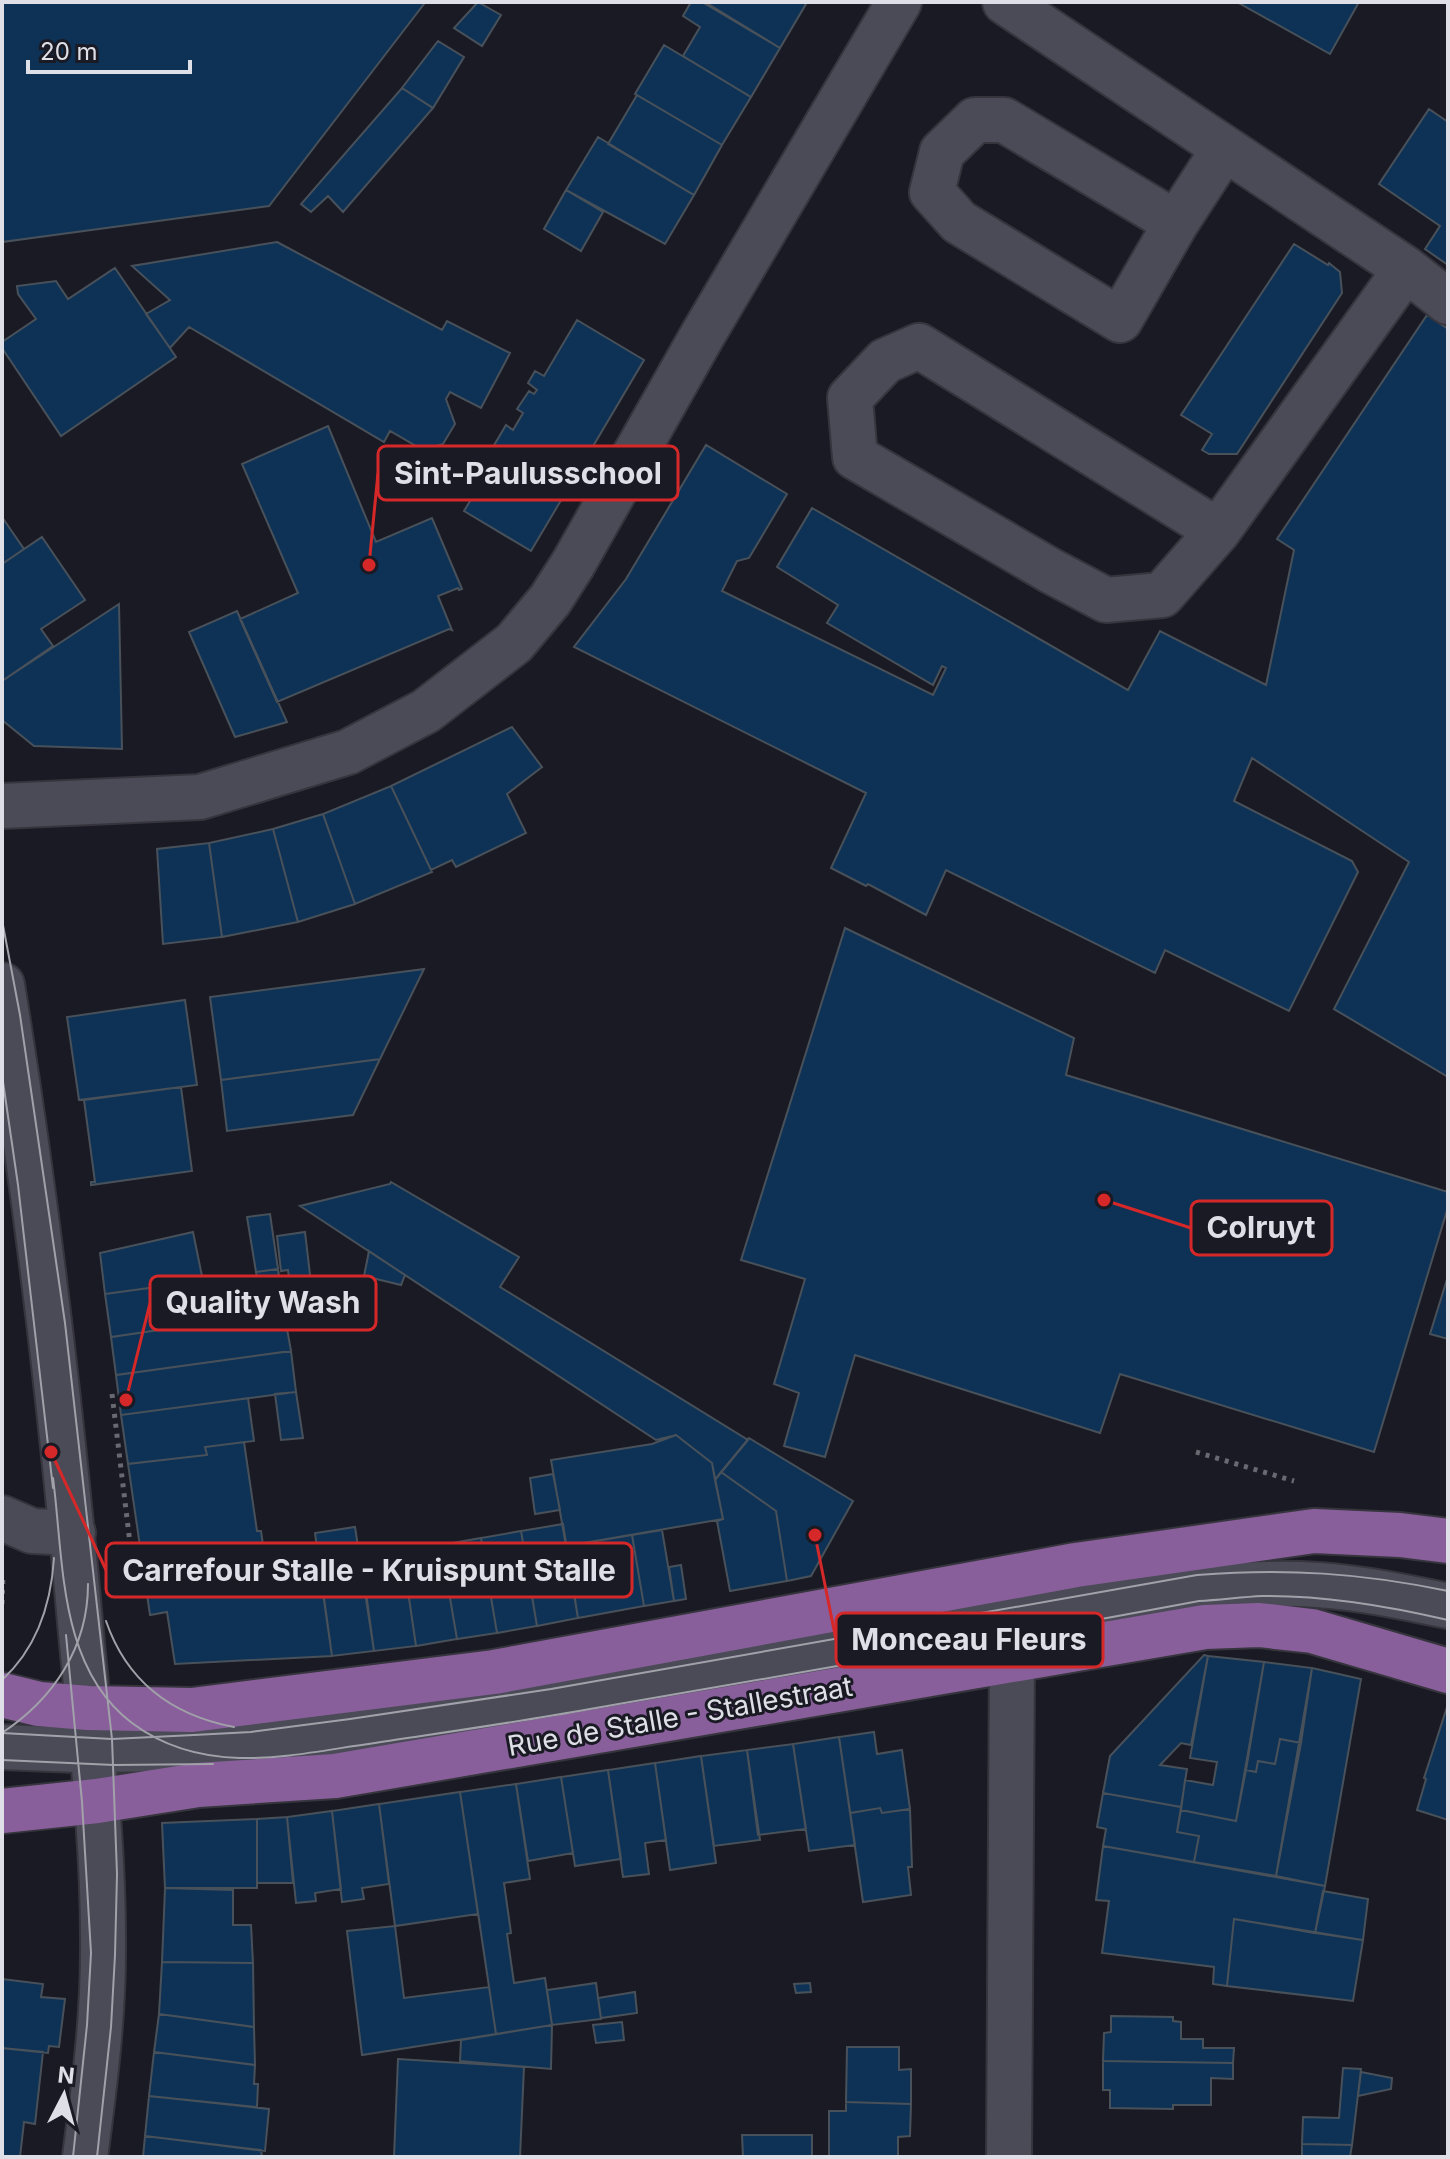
<svg xmlns="http://www.w3.org/2000/svg" width="1450" height="2159" font-family="Inter,sans-serif">
	<style>
		.building { fill: #0e3255; stroke: #48515a; stroke-width: 2 }
		.lines { fill: none; stroke-linecap: round; stroke-linejoin: round }
		.minor-casing { stroke: #36353d; stroke-width: 48 }
		.major-casing { stroke: #36353d; stroke-width: 48 }
		.path { stroke: #696972; stroke-width: 5; stroke-dasharray: 4 6; stroke-linecap: butt }
		.minor { stroke: #4b4b57; stroke-width: 44 }
		.major { stroke: #895f9b; stroke-width: 44 }
		.tram { stroke: #a0a1a9; stroke-width: 2 }
		.labels { text-anchor: middle; stroke-width: 6; stroke-linejoin: round; paint-order: stroke }
		.street-label { font-size: 28px; fill: #dfe0e7; stroke: #1a1a24 }
		.leader { fill: none; stroke: #d62828; stroke-width: 3 }
		.callout-dot { fill: #d62828; stroke: #1a1a24; stroke-width: 3 }
		.callout { fill: #1a1a24; stroke: #d62828; stroke-width: 3 }
		.callout-label { font-size: 30px; text-anchor: middle; font-weight: bold; fill: #dfe0e7 }
	</style>
	<rect width="100%" height="100%" fill="#1a1a24"/>
	<path class="building" d="M2,2H424V4L269,206L2,242Z
		M478,2L501,15L482,46L454,28Z
		M691,2H702L780,48L751,97L683,56L700,27L683,16Z
		M705,2H803L806,4L780,48Z
		M1237,2H1359L1330,54Z
		M438,41L464,57L433,108L402,88Z
		M664,45L751,97L722,145L635,94Z
		M402,88L433,108L343,212L328,196L311,212L301,204Z
		M637,95L722,145L694,195L608,144Z
		M1429,109L1448,122V265L1425,249L1440,226L1379,184Z
		M598,137L694,195L665,244L566,190Z
		M566,190L603,212L581,251L544,229Z
		M277,242L442,330L447,321L510,353L481,408L450,392L446,399L455,424L443,444L423,450L390,431L384,442L189,327L170,348L146,314L170,300L132,266Z
		M1294,244L1328,265L1329,263L1340,272L1342,293L1237,454H1209L1202,450L1212,434L1181,415Z
		M115,268L176,357L61,436L2,348V342L36,319L18,294L17,286L56,281L68,299Z
		M1427,315L1448,329V1077L1334,1009L1409,862L1252,758L1234,801L1352,861L1358,872L1289,1011L1165,950L1155,973L946,870L926,915L868,884L866,886L831,868L866,793L574,647L626,579L706,445L787,494L749,558L737,561L722,591L933,695L946,668L942,666L933,685L827,623L838,605L777,567L812,508L1128,690L1160,631L1266,685L1294,550L1277,539Z
		M577,320L644,360L531,551L464,511L500,452L493,447L506,425L513,430L523,413L517,409L529,391L534,394L537,390L528,383L535,371L544,376Z
		M328,426L376,542L432,518L462,589L459,590L458,588L438,596L452,630L449,629L277,702L240,619L298,593L242,464Z
		M2,517L24,549L2,564Z
		M42,537L85,600L41,629L53,646L2,681V564Z
		M119,604L122,749L34,746L2,720V681Z
		M237,611L287,722L235,737L189,632Z
		M512,727L542,767L507,794L526,833L456,867L452,860L431,870L391,786Z
		M391,786L432,872L355,904L323,814Z
		M323,814L355,904L298,922L273,829Z
		M273,829L298,922L222,937L209,843Z
		M209,843L222,937L163,944L157,849Z
		M845,928L1074,1038L1066,1075L1448,1192V1207L1374,1452L1120,1374L1100,1433L855,1355L825,1457L784,1446L799,1393L774,1384L805,1279L741,1260Z
		M424,969L380,1059L221,1080L210,997Z
		M185,1000L197,1085L79,1100L67,1017Z
		M380,1059L353,1115L227,1131L221,1080Z
		M181,1087L192,1171L91,1185V1182H95L84,1100Z
		M391,1182L519,1257L500,1287L748,1440L715,1480L712,1463L676,1435L656,1440L300,1206L390,1184Z
		M270,1214L278,1269L256,1272L247,1217Z
		M193,1232L203,1281L105,1294L100,1253Z
		M305,1232L311,1283L290,1286L288,1270L281,1271L277,1236Z
		M369,1251L405,1275L401,1285L364,1276Z
		M278,1269L284,1312L264,1315L256,1272Z
		M1448,1276V1339L1430,1334Z
		M221,1278L227,1320L111,1337L105,1294Z
		M284,1312L291,1351L116,1375L111,1337Z
		M291,1351L296,1392L121,1415L116,1375Z
		M296,1392L303,1438L281,1440L275,1394Z
		M248,1398L254,1441L205,1447L207,1455L128,1464L121,1415Z
		M676,1435L712,1463L723,1519L566,1546L551,1460L652,1444Z
		M749,1438L853,1501L811,1576L787,1581L776,1511L721,1472Z
		M244,1442L257,1531H261L266,1566L318,1558L332,1656L175,1664L167,1612L150,1615L128,1464L207,1455L205,1447Z
		M721,1472L776,1511L787,1581L730,1591L717,1521L723,1519L715,1480Z
		M553,1474L560,1510L535,1514L530,1478Z
		M563,1524L578,1618L537,1626L521,1531Z
		M355,1527L374,1651L332,1656L315,1533Z
		M662,1530L674,1601L644,1606L632,1535Z
		M521,1531L537,1626L497,1633L481,1538Z
		M632,1535L644,1606L578,1618L566,1546Z
		M481,1538L497,1633L457,1639L441,1545Z
		M441,1545L457,1639L416,1646L402,1550Z
		M402,1550L416,1646L374,1651L361,1556Z
		M681,1565L686,1599L674,1601L669,1567Z
		M1204,1655L1208,1656L1191,1745L1181,1743L1160,1765L1187,1769L1181,1807L1103,1793L1110,1756Z
		M1208,1656L1264,1662L1236,1821L1181,1810L1185,1780L1213,1785L1217,1762L1190,1758Z
		M1264,1662L1312,1668L1301,1743L1280,1739L1275,1764L1258,1761L1256,1772L1246,1770Z
		M1312,1668L1361,1679L1325,1886L1276,1876Z
		M1448,1704V1820L1417,1810L1426,1779L1424,1778Z
		M874,1732L877,1754L902,1750L910,1809L882,1813L880,1808L850,1813L839,1737Z
		M839,1737L855,1845L809,1851L793,1744Z
		M1280,1739L1301,1743L1276,1876L1194,1862L1199,1836L1177,1832L1181,1810L1236,1821L1246,1770L1256,1772L1258,1761L1275,1764Z
		M793,1744L806,1829L758,1835L747,1750Z
		M747,1750L760,1840L714,1846L701,1756Z
		M701,1756L716,1863L670,1870L655,1763Z
		M655,1763L666,1840L645,1843L649,1874L623,1877L608,1770Z
		M608,1770L621,1859L575,1866L561,1777Z
		M561,1777L573,1853L528,1861L516,1784Z
		M516,1784L530,1879L504,1883L511,1933L507,1934L514,1983L545,1978L552,2025L496,2034L460,1792Z
		M460,1792L478,1914L395,1926L379,1804Z
		M1103,1793L1181,1807L1177,1832L1199,1836L1194,1862L1103,1846L1106,1829L1097,1827Z
		M379,1804L389,1884L362,1888L364,1899L342,1902L332,1811Z
		M880,1808L882,1813L910,1809L912,1867H908L911,1895L863,1902L850,1813Z
		M332,1811L341,1889L315,1893L316,1901L296,1903L287,1817Z
		M287,1817L293,1883H257V1819Z
		M257,1819V1888H165L162,1823Z
		M1103,1846L1325,1886L1315,1933L1234,1919L1227,1986L1213,1984L1214,1967L1102,1953L1109,1901L1096,1900Z
		M165,1888L233,1890V1925H251L253,1963L162,1962Z
		M1323,1891L1368,1899L1363,1940L1315,1933Z
		M1234,1919L1363,1940L1353,2001L1227,1986Z
		M395,1926L404,1998L489,1987L496,2034L362,2055L347,1931Z
		M162,1962L253,1963L254,2027L159,2014Z
		M2,1979L43,1984L41,1997L65,1999L59,2047L49,2046L48,2053L2,2048Z
		M596,1983L601,2019L552,2025L547,1990Z
		M810,1983L811,1992L796,1993L794,1984Z
		M635,1992L637,2013L601,2018L598,1998Z
		M159,2014L254,2027L255,2065L154,2052Z
		M1111,2016L1173,2017V2021L1181,2022V2039H1203V2048H1234L1233,2063L1103,2061L1104,2033L1111,2032Z
		M622,2022L624,2040L596,2043L593,2025Z
		M552,2025L551,2069L460,2061L461,2040Z
		M847,2047H899V2070L911,2069V2104L846,2102Z
		M2,2048L43,2052L35,2124L24,2122L20,2157H2Z
		M154,2052L255,2065L254,2084H258L257,2107L149,2096Z
		M398,2059L524,2067L520,2157H394Z
		M1103,2061L1233,2063V2079L1211,2078V2105H1173V2109L1110,2108V2090H1103Z
		M1343,2068L1361,2069L1352,2145L1302,2144L1303,2117L1339,2118Z
		M1361,2072L1392,2078L1391,2089L1358,2096Z
		M149,2096L269,2109L265,2151L145,2136Z
		M846,2102L911,2104L910,2136L898,2137V2157H829V2111H846Z
		M742,2135H812V2157H743Z
		M145,2136L261,2150L262,2157H143Z
		M1302,2144L1352,2145L1350,2157H1302Z"/>
	<g class="lines">
		<g class="minor-casing">
			<path id="minor" d="M1005,2L1406,269L1218,531L919,346L885,361L850,398L855,457L1051,571L1106,600L1162,595L1218,531
				M1176,223L1004,120H975L942,152L932,192L959,222L1120,320L1176,223L1224,149
				M1406,269L1448,302
				M2,806L200,797L348,752L426,711L514,643L550,600L573,564L702,336L899,2
				M2,985C37,1200 62,1416 81,1633C91,1739 104,1845 103,1952C103,2021 94,2089 85,2157
				M2,1518L32,1531L73,1533
				M2,1747L77,1750L196,1749L296,1739L507,1710L1198,1588C1238,1585 1278,1582 1318,1585C1362,1588 1405,1597 1448,1606
				M1009,2157L1012,1659L1034,1631"/>
		</g>
		<g class="major-casing">
			<path id="major" d="M2,1695L39,1704L88,1708L192,1710L494,1672L1076,1565L1314,1531L1400,1535L1448,1541
				M2,1811L97,1801L198,1785L335,1776L1205,1627L1259,1625L1312,1631L1448,1671"/>
		</g>
		<path class="path" d="M112,1394L136,1593L126,1594
			M1196,1452L1294,1481
			M2,1604L3,1575"/>
		<use href="#minor" class="minor"/>
		<use href="#major" class="major"/>
		<path class="tram" d="M2,920L20,1015L65,1323L112,1739L117,1874L115,1955L111,2027L97,2157
			M2,1075L18,1185L53,1488
			M53,1478C64,1561 58,1667 132,1723C164,1747 200,1757 240,1758C285,1759 330,1749 375,1743C447,1732 518,1722 590,1709C793,1674 996,1639 1199,1601C1220,1600 1241,1597 1262,1596C1323,1595 1388,1606 1448,1620
			M106,1621C127,1682 171,1715 234,1727
			M66,1635L82,1802L91,1953L87,2025L73,2157
			M2,1680C37,1648 51,1605 54,1558
			M2,1733L112,1739L194,1735L251,1732L350,1719L551,1689L1197,1575C1286,1568 1361,1573 1448,1591
			M2,1733C53,1699 88,1648 88,1584
			M2,1760L114,1765L213,1764"/>
	</g>
	<g class="labels">
		<g class="street-label">
			<text transform="translate(680 1716) rotate(-10)" y="10">Rue de Stalle - Stallestraat</text>
		</g>
	</g>
	<path class="leader" d="M369 565L378 473M1104 1200L1191 1228M126 1400L150 1303M51 1452L106 1570M815 1535L836 1640"/>
	<g class="callout-dot">
		<circle cx="369" cy="565" r="8"/>
		<circle cx="1104" cy="1200" r="8"/>
		<circle cx="126" cy="1400" r="8"/>
		<circle cx="51" cy="1452" r="8"/>
		<circle cx="815" cy="1535" r="8"/>
	</g>
	<g class="callout">
		<rect x="378" y="446" width="300" height="54" rx="8"/>
		<rect x="1191" y="1201" width="141" height="54" rx="8"/>
		<rect x="150" y="1276" width="226" height="54" rx="8"/>
		<rect x="106" y="1543" width="526" height="54" rx="8"/>
		<rect x="836" y="1613" width="267" height="54" rx="8"/>
	</g>
	<g class="callout-label">
		<text x="528" y="484">Sint-Paulusschool</text>
		<text x="1261" y="1238">Colruyt</text>
		<text x="263" y="1313">Quality Wash</text>
		<text x="369" y="1581">Carrefour Stalle - Kruispunt Stalle</text>
		<text x="969" y="1650">Monceau Fleurs</text>
	</g>
	<rect width="1450" height="2159" fill="none" stroke="#dfe0e7" stroke-width="8"/>
	<g transform="translate(64 2095) rotate(6)" stroke="#1a1a24" stroke-width="6" paint-order="stroke">
	<path d="M0-6L14 30L0 20L-14 30Z" fill="#dfe0e7"/>
	<text y="-12" font-size="22" font-weight="bold" text-anchor="middle" fill="#dfe0e7">N</text>
	</g>
	<path d="M28 60v12h162v-12" fill="none" stroke="#dfe0e7" stroke-width="4"/>
	<text x="40" y="60" font-size="24" fill="#dfe0e7" stroke="#1a1a24" stroke-width="6" paint-order="stroke">20 m</text>
</svg>
